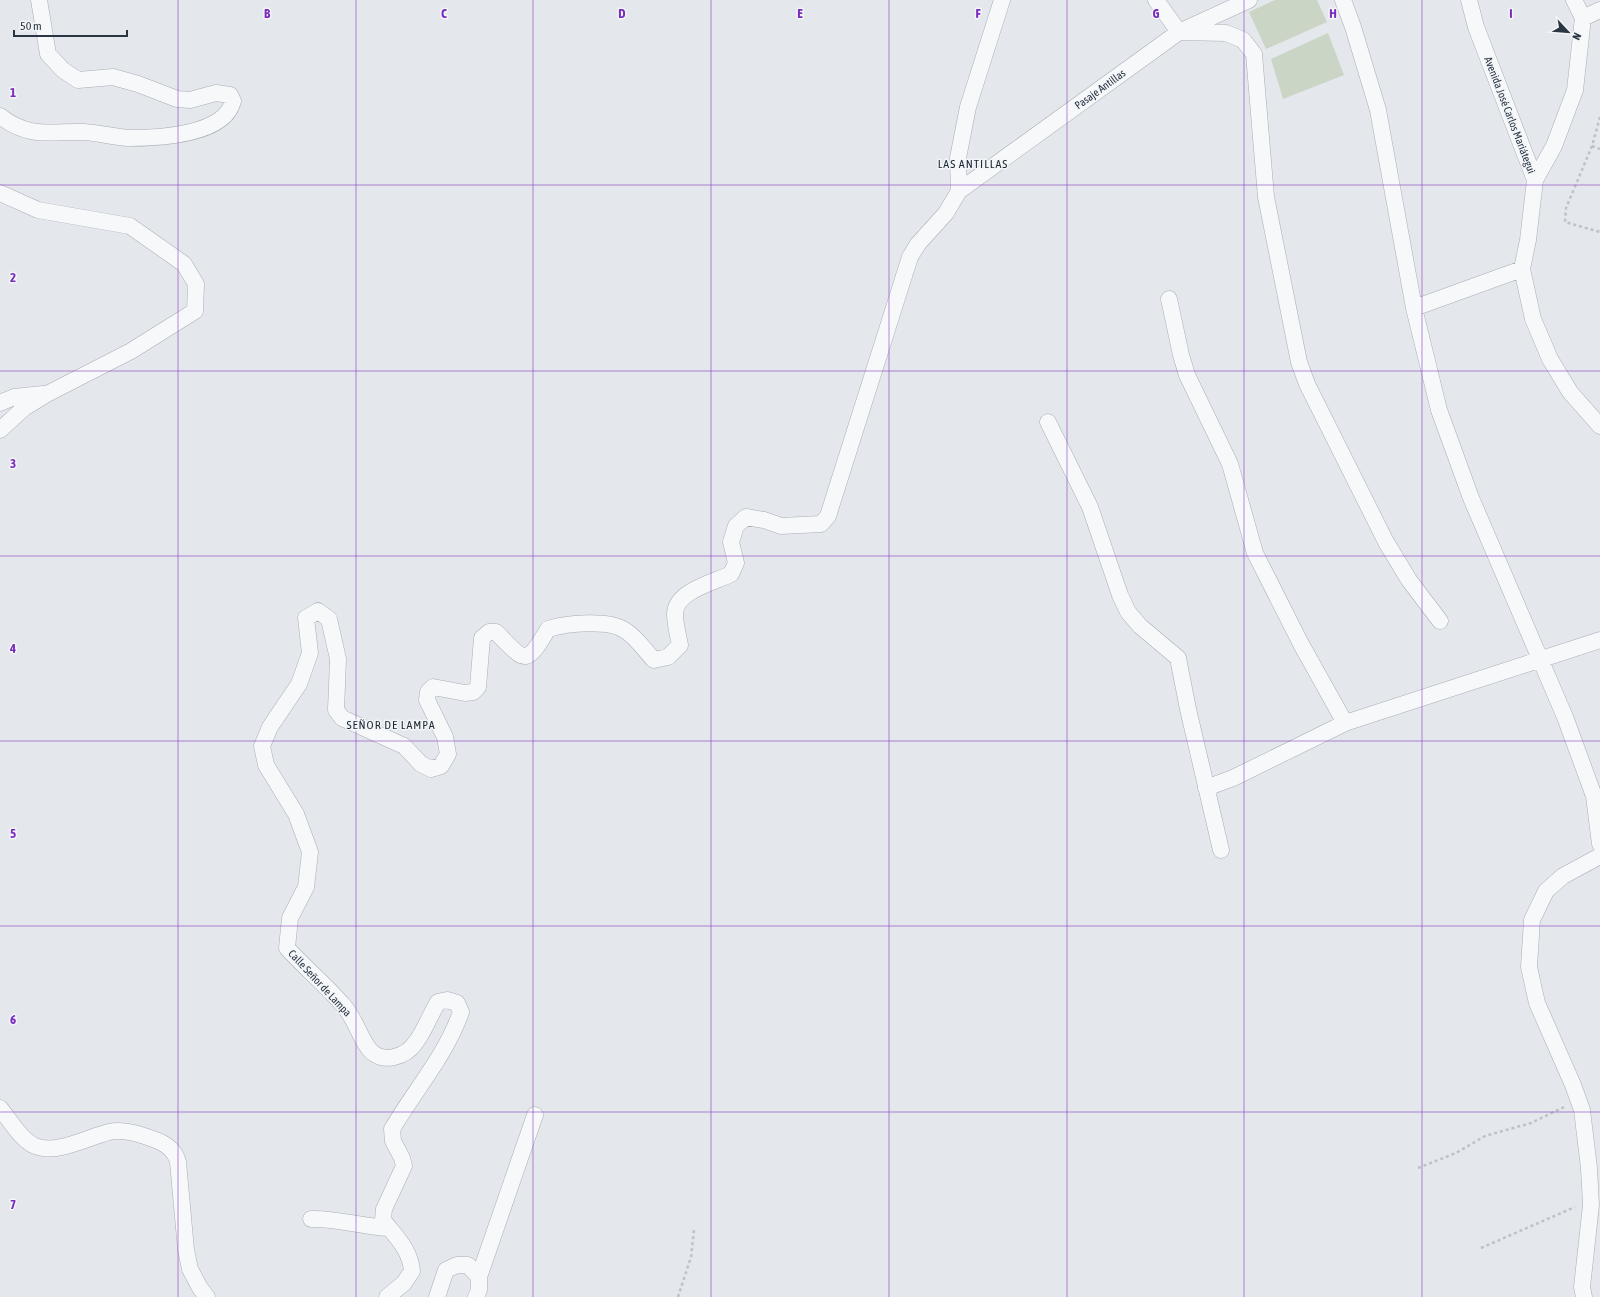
<svg xmlns="http://www.w3.org/2000/svg" width="1600" height="1297" font-family="'Asap Condensed',sans-serif">
	<style>
		.green { fill: #cad5c5 }
		.lines { fill: none; stroke-linecap: round; stroke-linejoin: round }
		.minor-casing { stroke: #a9aeb6; stroke-width: 17 }
		.path { stroke: #bdc2c7; stroke-width: 2.5; stroke-dasharray: 3 3; stroke-linecap: butt }
		.minor { stroke: #f6f8fa; stroke-width: 16 }
		.grid { fill: none; stroke: #7b2cbf; stroke-width: 1; stroke-opacity: 0.55 }
		.labels { text-anchor: middle; stroke-width: 3; stroke-linejoin: round; paint-order: stroke }
		.street-label { font-size: 11px; fill: #2b3644; stroke: #f3f6f8 }
		.neighbourhood-label { font-size: 12px; letter-spacing: 1px; fill: #1d2735; stroke: #f3f6f8 }
		.grid-label { font-size: 13px; text-anchor: middle; font-weight: bold; fill: #7b2cbf; stroke: #f3f6f8; stroke-width: 3; stroke-linejoin: round; paint-order: stroke }
	</style>
	<rect width="100%" height="100%" fill="#e4e7eb"/>
	<path class="green" d="M1275,0H1317L1327,22L1266,49L1249,12Z
		M1328,33L1344,75L1283,99L1271,59Z"/>
	<g class="lines">
		<g class="minor-casing">
			<path id="minor" d="M1156,0L1179,32L1226,33L1243,40L1254,54L1266,197L1299,362L1307,384L1386,542L1409,580L1440,621
				M1343,0L1353,27L1378,110L1414,308L1439,410L1471,498L1565,717L1594,796L1600,844
				M1469,0L1476,27L1535,180L1528,240L1522,269L1533,319L1550,359L1570,392L1600,426
				M1583,18L1600,10
				M0,116C29,139 51,131 84,132C99,133 114,137 129,138C159,138 225,135 233,101L230,95L216,93L190,100L177,99L138,84L113,77L78,80L63,70L48,54L39,0
				M1535,180L1554,146L1575,90L1583,18L1574,0
				M959,191L1179,32L1249,0
				M0,193L38,210L130,226L184,264L196,284L195,311L131,351L47,394L24,408L0,430
				M1169,299L1181,355L1187,375L1230,464L1255,553L1301,644L1345,723
				M1414,308L1522,269
				M0,403L14,397L43,394
				M1048,422L1090,507L1120,595L1128,612L1140,626L1178,658L1188,709L1221,850
				M1206,788L1233,778L1345,723L1600,640
				M0,1108C10,1120 21,1140 35,1146C56,1155 88,1137 109,1132C124,1129 139,1134 153,1139C165,1143 175,1150 178,1162L186,1250L190,1269L200,1288L207,1297
				M311,1219C337,1218 362,1227 388,1228
				M479,1277L535,1115
				M387,1297L404,1283L412,1271C410,1249 396,1237 383,1220L384,1209L404,1166L402,1158L393,1141L392,1129C415,1090 446,1055 461,1012L457,1003L447,1000L438,1002C430,1015 425,1030 416,1042C406,1057 382,1065 369,1049C359,1036 355,1018 343,1005C326,985 305,968 287,948L290,918L306,887L310,852L296,814L266,765L262,746L270,727L299,684L310,653L306,618L318,611L329,619L338,659L336,710L342,718L404,746L421,764L431,769L441,766L448,754L445,737L427,700L428,692L433,687L465,693L473,692L478,687L482,638L489,632H496C525,661 525,668 548,629C567,623 610,619 626,631C637,638 645,651 654,660L668,657L680,645C678,635 675,624 675,614C675,591 715,582 731,574L736,563L731,542L736,526L746,517L764,520L781,526L821,524L828,516L910,257L918,244L946,213L959,191L958,158L968,107L1002,0
				M437,1297L446,1270L457,1265H468L479,1277V1290L476,1297
				M1584,1297L1582,1287L1591,1205L1589,1168L1582,1110L1573,1085L1537,1003L1529,967L1532,920L1546,891L1563,876L1600,856"/>
		</g>
		<path class="path" d="M1600,117L1592,146L1566,208L1565,222L1600,232
			M1592,146L1600,149
			M1418,1168L1456,1153L1485,1136L1531,1123L1564,1107
			M1481,1248L1575,1207
			M678,1297L691,1257L694,1230"/>
		<use href="#minor" class="minor"/>
	</g>
	<path class="grid" d="M178,0V1297M356,0V1297M533,0V1297M711,0V1297M889,0V1297M1067,0V1297M1244,0V1297M1422,0V1297M0,185H1600M0,371H1600M0,556H1600M0,741H1600M0,926H1600M0,1112H1600"/>
	<g class="labels">
		<g class="street-label">
			<text transform="translate(1100 89) rotate(-36)" y="4">Pasaje Antillas</text>
			<text transform="translate(1510 115) rotate(69)" y="4">Avenida José Carlos Mariátegui</text>
			<text transform="translate(320 983) rotate(47)" y="4">Calle Señor de Lampa</text>
		</g>
		<g class="neighbourhood-label">
			<text x="973" y="168">LAS ANTILLAS</text>
			<text x="391" y="729">SEÑOR DE LAMPA</text>
		</g>
	</g>
	<g class="grid-label">
		<text x="267" y="18">B</text>
		<text x="444" y="18">C</text>
		<text x="622" y="18">D</text>
		<text x="800" y="18">E</text>
		<text x="978" y="18">F</text>
		<text x="1156" y="18">G</text>
		<text x="1333" y="18">H</text>
		<text x="1511" y="18">I</text>
		<text x="13" y="97">1</text>
		<text x="13" y="282">2</text>
		<text x="13" y="468">3</text>
		<text x="13" y="653">4</text>
		<text x="13" y="838">5</text>
		<text x="13" y="1024">6</text>
		<text x="13" y="1209">7</text>
	</g>
	<g transform="translate(1568 32) rotate(116)" stroke="#f3f6f8" stroke-width="3" paint-order="stroke">
	<path d="M0-3L7 15L0 10L-7 15Z" fill="#2b3644"/>
	<text y="-6" font-size="11" font-weight="bold" text-anchor="middle" fill="#2b3644">N</text>
	</g>
	<path d="M14 30v6h113v-6" fill="none" stroke="#2b3644" stroke-width="2"/>
	<text x="20" y="30" font-size="12" fill="#2b3644" stroke="#f3f6f8" stroke-width="3" paint-order="stroke">50 m</text>
</svg>
